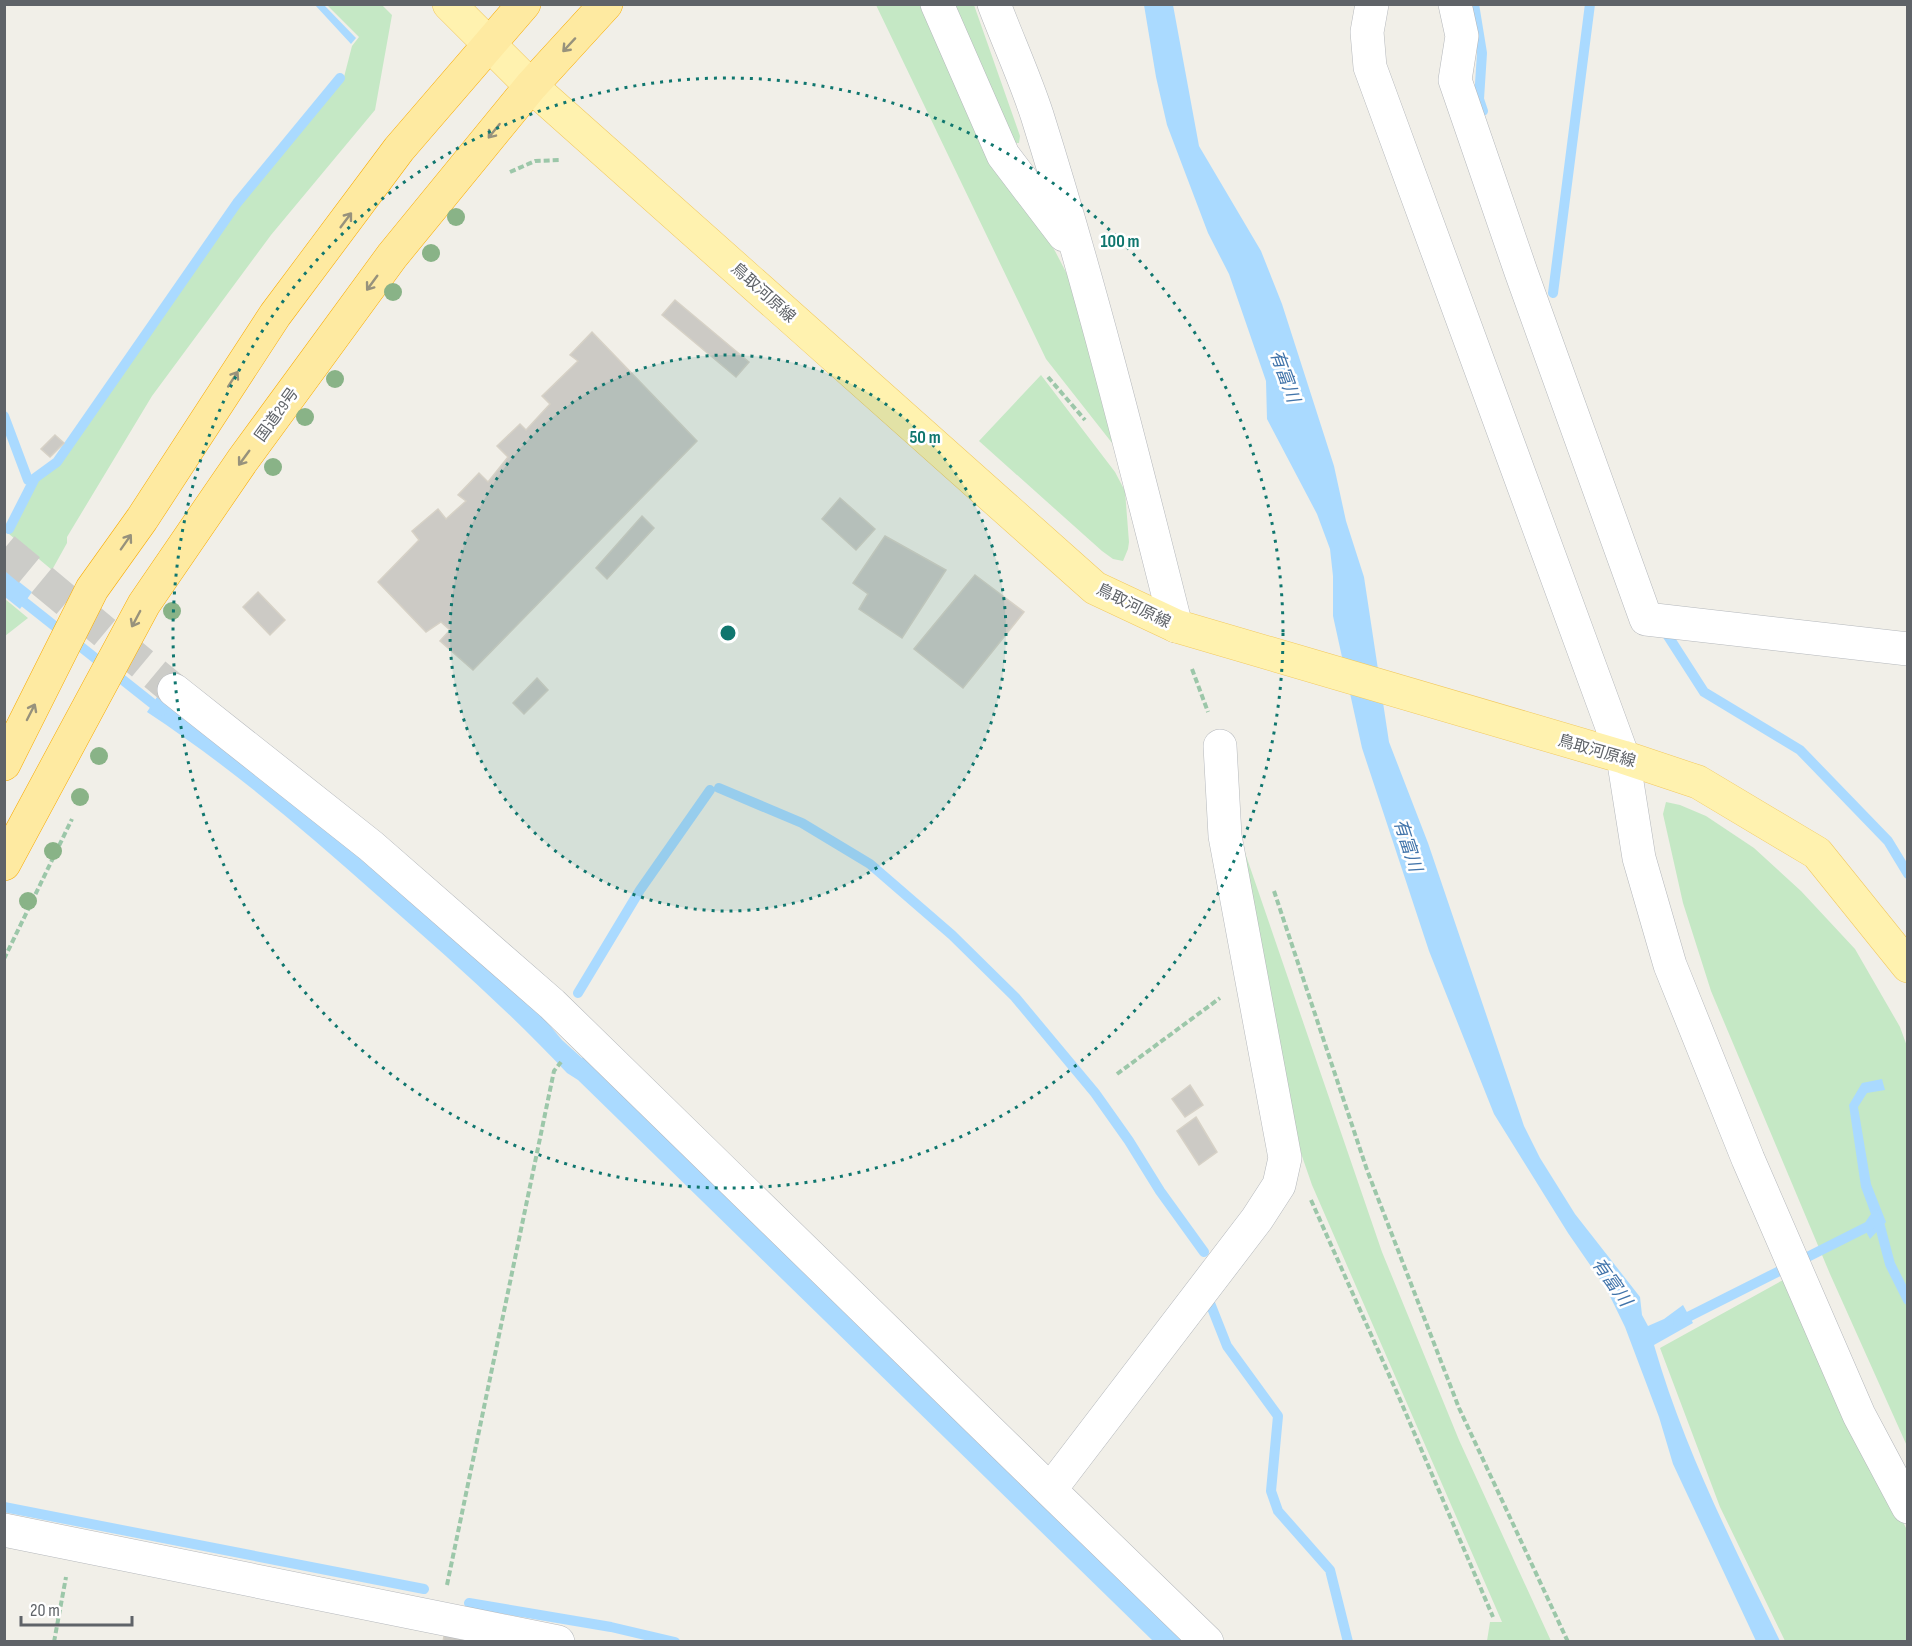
<svg xmlns="http://www.w3.org/2000/svg" width="1912" height="1646" font-family="'Sofia Sans Condensed','Noto Sans JP',sans-serif">
	<style>
		.green { fill: #c5e8c5 }
		.water { fill: #aadaff }
		.lines { fill: none; stroke-linecap: round; stroke-linejoin: round }
		.stream { stroke: #aadaff; stroke-width: 10 }
		.building { fill: #cccac5; stroke: #d6d1c6; stroke-width: 1.5 }
		.minor-tunnel { stroke: #ccccc8; stroke-width: 33; stroke-dasharray: 33 16; stroke-linecap: butt }
		.minor-casing { stroke: #b5b8bc; stroke-width: 34 }
		.primary-casing { stroke: #f2c960; stroke-width: 34 }
		.trunk-casing { stroke: #f9ab00; stroke-width: 34 }
		.path { stroke: #9cc7a9; stroke-width: 4; stroke-dasharray: 6 3; stroke-linecap: butt }
		.minor { stroke: #fff; stroke-width: 33 }
		.primary { stroke: #fff2af; stroke-width: 33 }
		.trunk { stroke: #feeaa1; stroke-width: 33 }
		.tree { fill: #89b387 }
		.oneway { stroke: #97927c }
		.ring { fill: none; stroke: #0f766e; stroke-width: 3; stroke-dasharray: 3 6 }
		.labels { text-anchor: middle; stroke-width: 5; stroke-linejoin: round; paint-order: stroke }
		.street-label { font-size: 16px; fill: #5f6368; stroke: #fff }
		.water-label { font-size: 18px; font-style: italic; fill: #4174aa; stroke: #fff }
		.centre { fill: #0f766e; stroke: #fff; stroke-width: 3 }
		.ring-label { font-size: 18px; text-anchor: middle; font-weight: bold; fill: #0f766e; stroke: #fff; stroke-width: 5; stroke-linejoin: round; paint-order: stroke }
	</style>
	<rect width="100%" height="100%" fill="#f1efe8"/>
	<path class="green" d="M327,5H382L392,15L375,110L271,235L152,396L67,537V543L52,570L9,534L37,480L58,464L238,207L344,77L352,46L359,37Z
		M876,5H928L996,157L1055,251L1068,276L1116,448L1046,359Z
		M945,5H974L1020,136L1019,143H1015Z
		M1041,375L1115,472L1125,491L1129,542L1128,549L1123,561L1113,559L1102,551L979,441Z
		M5,599L28,618L5,636H4Z
		M1666,802L1680,805L1706,816L1754,848L1801,891L1855,949L1900,1027L1908,1049L1907,1446L1830,1274L1711,991L1683,903L1663,814Z
		M1241,841L1382,1252L1459,1440L1551,1641H1487L1490,1622H1502L1312,1185L1296,1139Z
		M1792,1275L1859,1434L1907,1530V1641H1785L1720,1507L1660,1348Z"/>
	<path class="water" d="M315,5H324L356,38L351,44Z
		M1144,5H1173L1199,146L1261,251L1282,304L1334,466L1346,521L1364,577L1389,742L1428,843L1524,1126L1540,1158L1575,1214L1640,1297L1642,1315L1648,1326L1664,1319L1683,1305L1693,1323L1654,1345C1684,1449 1733,1545 1780,1641H1756L1673,1464L1659,1417L1625,1327L1606,1288L1568,1233L1494,1114L1429,951L1362,748L1333,616V576L1330,549L1317,514L1267,419L1266,381L1229,274L1208,233L1167,125L1156,77Z
		M4,570L32,592L20,609L5,597Z
		M159,694L351,839L537,1010L562,1040L582,1058L588,1056L1191,1641H1153L578,1080L567,1073C508,1010 443,953 378,896C304,830 229,766 147,712Z
		M1882,1079L1885,1090L1867,1093L1858,1107L1871,1184L1886,1222L1870,1239L1863,1226L1871,1214L1861,1187L1849,1105L1862,1083Z"/>
	<g class="lines">
		<path class="stream" d="M1474,4L1482,53L1479,99L1483,111
			M1553,293L1590,4
			M4,416L28,480
			M9,529L35,478L57,462L237,203L340,78
			M4,586L162,711
			M1668,636L1704,692L1800,750L1888,841L1908,874
			M719,788L802,823L870,864L952,935L1015,997L1095,1093L1129,1141L1160,1191L1204,1252
			M578,993L640,890L710,790
			M1877,1215L1890,1264L1908,1300
			M1210,1303L1227,1346L1278,1416L1271,1491L1278,1511L1330,1570L1348,1642
			M1678,1322L1869,1226L1873,1220
			M4,1507L424,1589
			M469,1603L611,1627L675,1642"/>
	</g>
	<path class="building" d="M675,300L749,362L736,377L662,315Z
		M592,332L697,441L473,670L440,641L450,630L441,622L426,632L378,582L419,540L412,531L438,509L446,519L466,501L458,495L479,473L488,482L508,457L497,446L520,424L526,430L550,404L542,396L578,361L570,355Z
		M55,435L64,443L50,457L41,449Z
		M840,498L875,529L856,550L822,519Z
		M642,516L654,528L607,579L596,568Z
		M885,536L946,570L902,638L859,609L868,594L853,583Z
		M975,575L1024,612L963,688L914,649Z
		M258,592L285,620L270,635L243,607Z
		M537,678L548,690L524,714L513,703Z
		M1190,1085L1203,1105L1185,1117L1172,1099Z
		M1196,1117L1217,1152L1199,1165L1177,1131Z
		M445,1631L463,1636L462,1642H443Z"/>
	<g class="lines">
		<path class="minor-tunnel" d="M4,549L174,690"/>
		<g class="minor-casing">
			<path id="minor" d="M937,4L1003,155L1064,235
				M994,4C1008,41 1025,78 1037,115C1090,283 1133,455 1176,626
				M1372,4L1367,32L1370,67L1623,757L1639,858L1670,965L1748,1159L1859,1415L1908,1507
				M1455,4L1462,36L1455,80L1521,272L1646,619L1908,649
				M174,690L371,846L552,1004L1050,1490L1207,1642
				M1050,1490L1257,1219L1279,1185L1285,1158L1225,836L1220,746
				M4,1530L558,1642"/>
		</g>
		<g class="primary-casing">
			<path id="primary" d="M449,4L531,86L1095,588L1176,626L1623,757L1698,782L1817,853L1908,966"/>
		</g>
		<g class="trunk-casing">
			<path id="trunk" d="M4,764L92,589L142,519L275,315L399,149L524,4
				M4,864L144,604L242,461L392,256L531,86L606,4"/>
		</g>
		<path class="path" d="M510,172L535,161L559,160
			M1048,377L1085,420
			M1192,669L1208,712
			M1274,891L1367,1170L1459,1408L1568,1642
			M4,959L72,819
			M1117,1074L1220,998
			M1311,1200L1398,1395L1493,1617
			M447,1585L554,1071L561,1062
			M54,1642L66,1577"/>
		<use href="#minor" class="minor"/>
		<use href="#primary" class="primary"/>
		<use href="#trunk" class="trunk"/>
	</g>
	<g class="tree">
		<circle cx="456" cy="217" r="9"/>
		<circle cx="431" cy="253" r="9"/>
		<circle cx="393" cy="292" r="9"/>
		<circle cx="335" cy="379" r="9"/>
		<circle cx="305" cy="417" r="9"/>
		<circle cx="273" cy="467" r="9"/>
		<circle cx="172" cy="611" r="9"/>
		<circle cx="99" cy="756" r="9"/>
		<circle cx="80" cy="797" r="9"/>
		<circle cx="53" cy="851" r="9"/>
		<circle cx="28" cy="901" r="9"/>
	</g>
	<defs><path id="oneway-shaft" d="M-6 0H5M1.5-3L5.5 0L1.5 3" fill="none" stroke-width="1.6" stroke-linecap="round" stroke-linejoin="round" transform="scale(1.5)"/></defs>
	<g class="oneway">
		<use href="#oneway-shaft" transform="translate(569 45) rotate(133)"/>
		<use href="#oneway-shaft" transform="translate(494 131) rotate(129)"/>
		<use href="#oneway-shaft" transform="translate(346 220) rotate(-53)"/>
		<use href="#oneway-shaft" transform="translate(372 283) rotate(126)"/>
		<use href="#oneway-shaft" transform="translate(233 379) rotate(-57)"/>
		<use href="#oneway-shaft" transform="translate(244 458) rotate(126)"/>
		<use href="#oneway-shaft" transform="translate(126 542) rotate(-55)"/>
		<use href="#oneway-shaft" transform="translate(136 619) rotate(118)"/>
		<use href="#oneway-shaft" transform="translate(31 712) rotate(-63)"/>
	</g>
	<circle cx="728" cy="633" r="278" fill="#0f766e" fill-opacity=".12"/>
	<g class="ring">
		<circle cx="728" cy="633" r="278"/>
		<circle cx="728" cy="633" r="555"/>
	</g>
	<g class="labels">
		<g class="street-label">
			<text transform="translate(764 292) rotate(42)" y="6">鳥取河原線</text>
			<text transform="translate(276 414) rotate(-54)" y="6">国道29号</text>
			<text transform="translate(1134 605) rotate(26)" y="6">鳥取河原線</text>
			<text transform="translate(1597 750) rotate(16)" y="6">鳥取河原線</text>
		</g>
		<g class="water-label">
			<text transform="translate(1285 376) rotate(70)" y="6">有富川</text>
			<text transform="translate(1408 845) rotate(72)" y="6">有富川</text>
			<text transform="translate(1612 1282) rotate(55)" y="6">有富川</text>
		</g>
	</g>
	<circle cx="728" cy="633" r="9" class="centre"/>
	<g class="ring-label">
		<text x="1120" y="247">100 m</text>
		<text x="925" y="443">50 m</text>
	</g>
	<rect width="1912" height="1646" fill="none" stroke="#5f6368" stroke-width="12"/>
	<path d="M21 1616v9h111v-9" fill="none" stroke="#5f6368" stroke-width="3"/>
	<text x="30" y="1616" font-size="18" fill="#5f6368" stroke="#ffffff" stroke-width="4.5" paint-order="stroke">20 m</text>
</svg>
